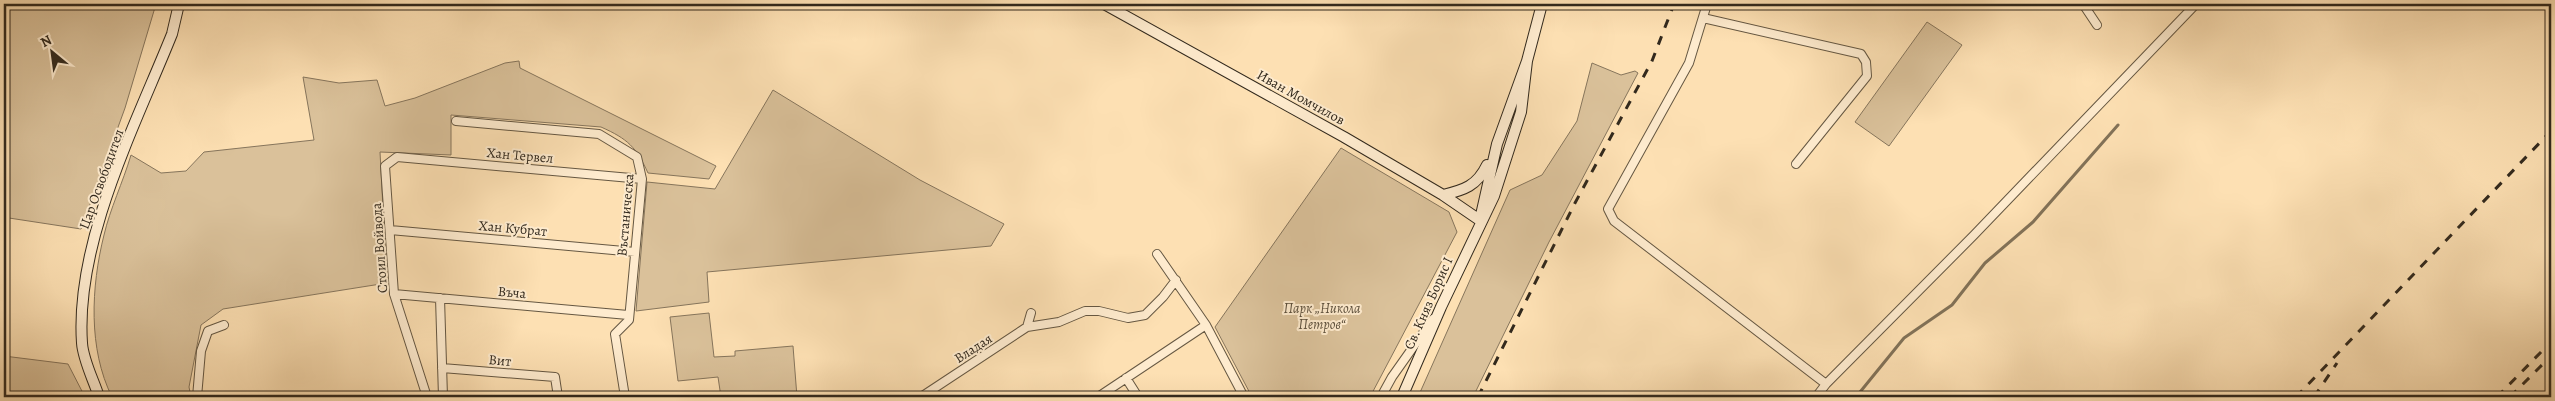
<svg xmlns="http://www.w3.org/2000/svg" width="2555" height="401" font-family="Alegreya,serif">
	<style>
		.green { fill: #dac19a; stroke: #86755c }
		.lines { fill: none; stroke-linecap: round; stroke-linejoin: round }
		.stream { stroke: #827258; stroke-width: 3 }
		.street-casing { stroke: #655742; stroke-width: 10 }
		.secondary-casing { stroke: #32291d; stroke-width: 12 }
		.street { stroke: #feebce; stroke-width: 8 }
		.secondary { stroke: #feebce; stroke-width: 10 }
		.rail { stroke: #32291d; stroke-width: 3; stroke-dasharray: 9 9; stroke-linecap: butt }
		.labels { text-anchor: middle; stroke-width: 4; stroke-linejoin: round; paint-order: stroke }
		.street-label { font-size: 14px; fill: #32291d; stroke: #feebce }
		.park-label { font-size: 14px; font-style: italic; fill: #5c4f3c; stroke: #feebce }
	</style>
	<rect width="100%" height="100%" fill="#fde0b3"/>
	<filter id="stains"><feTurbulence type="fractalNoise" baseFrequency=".004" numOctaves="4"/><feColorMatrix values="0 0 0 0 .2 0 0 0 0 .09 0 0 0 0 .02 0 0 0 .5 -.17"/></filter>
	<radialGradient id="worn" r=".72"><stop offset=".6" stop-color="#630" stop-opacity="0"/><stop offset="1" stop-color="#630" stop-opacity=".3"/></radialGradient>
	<path class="green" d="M4,4H156L125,108L81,229L9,218L4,247Z
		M1927,22L1962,45L1889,146L1855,122Z
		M519,61L520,68L716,166L709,179L648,173C636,147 628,139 601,127L451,115V155L380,152L387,283L223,309L201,325L189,387L191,397H112C88,349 91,287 104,235C110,209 123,182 131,155L161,173L186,171L204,152L314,140L303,77L339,83L377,80L385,106L415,98L505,63Z
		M1592,63L1621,75L1635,71L1638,73L1549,242L1473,397H1418L1510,190L1542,175L1577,121Z
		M773,90L920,180L1004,224L991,246L707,272L709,302L636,311L647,182L715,189Z
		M1341,148L1449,212L1457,232L1370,397H1252L1215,327Z
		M709,313L714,357L735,356V351L793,346L797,397H721L718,377L678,381L670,317Z
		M4,356L68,364L85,397H4Z"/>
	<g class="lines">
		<path class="stream" d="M1856,397L1904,338L1952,305L1985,263L2033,222L2118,125"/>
		<g class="street-casing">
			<path id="street" d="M1707,4L1689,63L1608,209L1614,221L1826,384
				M2083,4L2097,25
				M1703,18L1861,54L1866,62L1867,76L1796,164
				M456,121L599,134L637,157L642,179L629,320L615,334L625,397
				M390,230L635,252
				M1157,254L1206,325L1244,397
				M394,294L628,315
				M440,298L443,397
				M1027,327L1059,322L1085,311H1099L1128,318L1145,315L1163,297L1176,280
				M442,368L555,377L558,397
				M1126,378L1138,397
				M197,397L201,351L208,331L224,325
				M427,397L394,294L385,166L397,157L642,179
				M921,397L1027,327L1031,313
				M1098,397L1206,325
				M1381,397L1392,377L1433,319
				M1816,397L1826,384L1974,235L2196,4"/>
		</g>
		<g class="secondary-casing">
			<path id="secondary" d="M1104,4L1344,137L1443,195L1481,221
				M1443,195C1464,190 1477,186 1487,165
				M1481,215L1497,144L1527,61L1542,4
				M99,397C94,381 83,360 82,343C75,242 135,126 172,34L179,4
				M1402,397L1441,307L1494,196L1521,112L1527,61"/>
		</g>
		<use href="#street" class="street"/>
		<use href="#secondary" class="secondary"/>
		<path class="rail" d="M1478,397L1575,203L1652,61L1674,4
			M2296,397L2551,131
			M2314,397L2337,363
			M2497,397L2542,351
			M2510,397L2549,358"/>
	</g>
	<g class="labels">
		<g class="street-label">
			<text transform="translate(1301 97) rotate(29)" y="5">Иван Момчилов</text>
			<text transform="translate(520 155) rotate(5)" y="5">Хан Тервел</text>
			<text transform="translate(101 179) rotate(-70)" y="5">Цар Освободител</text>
			<text transform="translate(625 215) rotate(-85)" y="5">Въстаническа</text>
			<text transform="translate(513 228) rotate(5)" y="5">Хан Кубрат</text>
			<text transform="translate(379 248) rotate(-94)" y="5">Стоил Войвода</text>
			<text transform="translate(512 292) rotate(5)" y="5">Въча</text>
			<text transform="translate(1428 303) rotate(-66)" y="5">Св. Княз Борис I</text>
			<text transform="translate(973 348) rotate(-33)" y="5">Владая</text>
			<text transform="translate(500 360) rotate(5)" y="5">Вит</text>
		</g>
		<g class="park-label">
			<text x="1322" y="313">Парк „Никола<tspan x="1322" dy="16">Петров“</tspan></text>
		</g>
	</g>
	<rect width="2555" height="401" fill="none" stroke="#fde0b3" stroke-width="20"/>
	<rect x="5" y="5" width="2545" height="391" fill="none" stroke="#32291d" stroke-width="2.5"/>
	<rect x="10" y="10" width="2535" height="381" fill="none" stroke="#32291d"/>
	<g transform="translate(52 52) rotate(331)" stroke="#feebce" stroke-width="4" paint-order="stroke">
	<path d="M0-4L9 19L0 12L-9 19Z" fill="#32291d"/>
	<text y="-8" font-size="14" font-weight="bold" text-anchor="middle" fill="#32291d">N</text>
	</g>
	<rect width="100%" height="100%" filter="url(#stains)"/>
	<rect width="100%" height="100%" fill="url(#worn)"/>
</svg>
